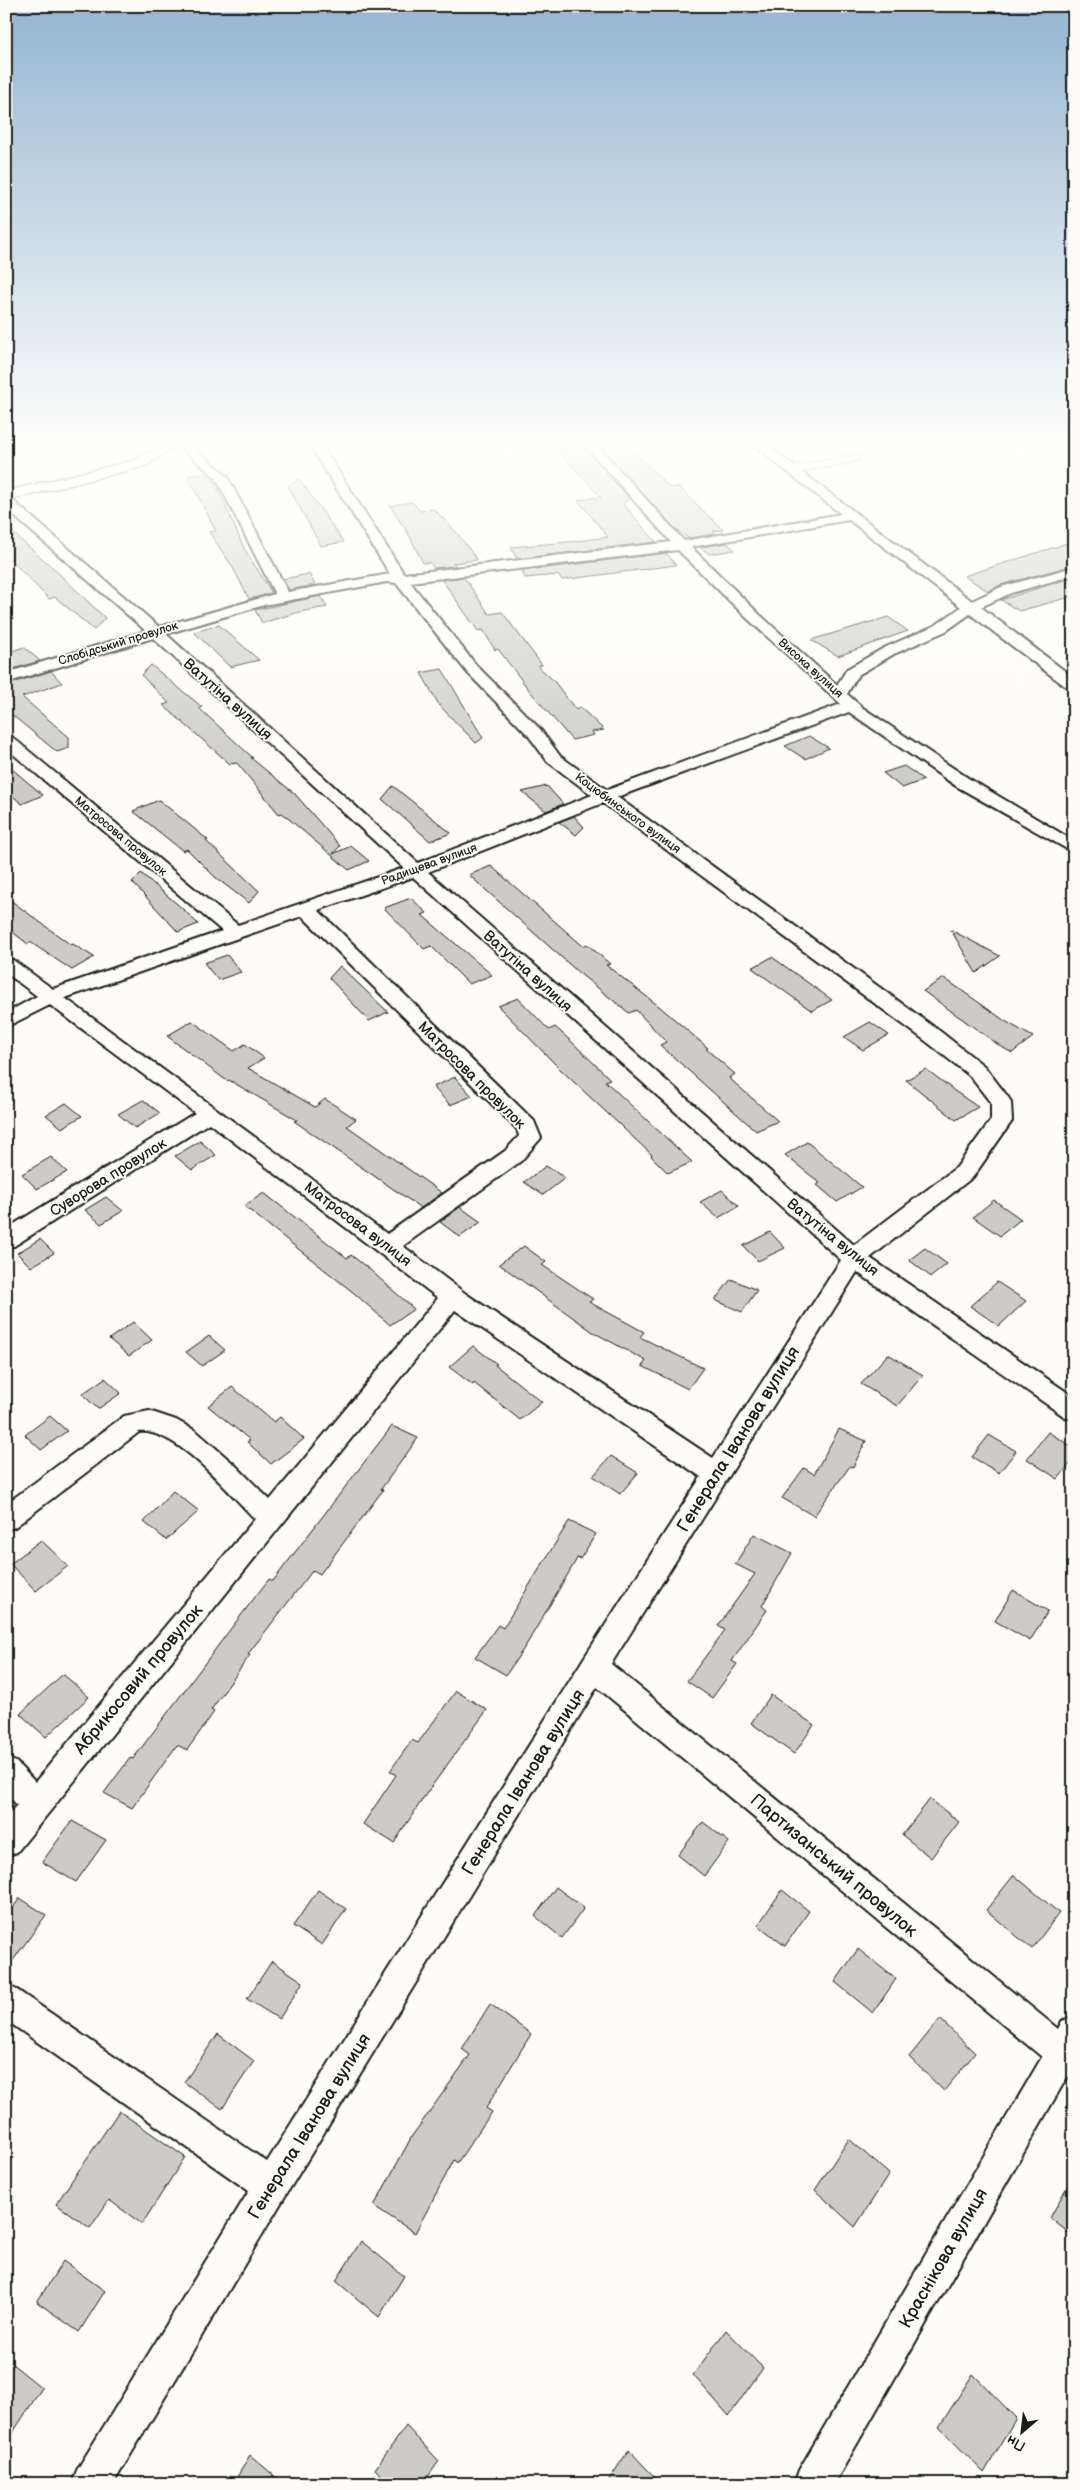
<svg xmlns="http://www.w3.org/2000/svg" width="1080" height="2490" font-family="'Balsamiq Sans',sans-serif">
	<style>
		.building { fill: #cccbc8; stroke: #1c1c1c }
		.lines { fill: none; stroke-linecap: round; stroke-linejoin: round }
		.lane-casing { stroke: #1c1c1c; stroke-width: 9 }
		.street-casing { stroke: #1c1c1c; stroke-width: 4 }
		.secondary-casing { stroke: #1c1c1c; stroke-width: 3 }
		.lane { stroke: #fdfcf7; stroke-width: 7 }
		.street { fill: #fdfcf7; fill-rule: evenodd }
		.secondary { fill: #fdfcf7; fill-rule: evenodd }
		.labels { text-anchor: middle; stroke-width: 4; stroke-linejoin: round; paint-order: stroke }
		.far-street-label { font-size: 12px; fill: #1c1c1c; stroke: #fdfcf7 }
		.street-label { font-size: 15px; fill: #1c1c1c; stroke: #fdfcf7 }
		.near-street-label { font-size: 18px; fill: #1c1c1c; stroke: #fdfcf7 }
	</style>
	<rect width="100%" height="100%" fill="#fdfcf7"/>
	<filter id="ink" filterUnits="userSpaceOnUse"><feTurbulence type="fractalNoise" baseFrequency=".02" numOctaves="2"/><feDisplacementMap in="SourceGraphic" scale="10" xChannelSelector="R" yChannelSelector="G"/><feConvolveMatrix kernelMatrix="1 2 1 2 8 2 1 2 1" color-interpolation-filters="sRGB"/></filter>
	<g filter="url(#ink)">
		<path class="building" d="M579,441L629,498L623,504L656,542L517,559L511,547L569,542L608,537L578,500L601,497L552,444Z
			M595,441H623L670,488L679,487L723,530L713,531L716,534L688,538L676,529Z
			M207,473L213,478L245,550L272,593L249,599L232,566L209,532L216,531L188,476Z
			M299,479L326,517L344,542L321,546L288,486Z
			M412,502L420,511L434,509L458,534L477,560L453,563L456,566L434,568L430,563H423L408,533L390,506Z
			M6,527L52,567L105,618L94,630L55,597L49,599L6,555Z
			M1074,541V565L1000,585L988,591L964,576Z
			M727,543L735,550L709,554L700,547Z
			M666,553L676,565L562,580L558,575L525,578L522,571Z
			M309,574L315,585L289,590L283,579Z
			M464,577L489,614L502,612L542,665L538,666L554,681L576,710L580,707L604,730L592,732L594,735L572,740L529,690L498,649L495,650L483,630L478,631L442,580Z
			M1074,577V596L1019,611L1001,600Z
			M321,596L327,607L299,612L262,623L255,610Z
			M888,617L908,631L838,656L811,640Z
			M219,625L259,660L230,667L194,632Z
			M24,647L40,661L6,671V653Z
			M151,665L202,707L199,708L253,758H251L295,794L340,846L333,854L351,846L369,861L349,870L282,813L279,814L237,763L230,764L163,705L169,703L141,675Z
			M442,669L483,738L476,743L439,705L421,673Z
			M51,671L62,683L22,697L69,737V748L57,752L6,710V685Z
			M809,736L829,748L805,759L785,746Z
			M6,764L43,795L22,804L6,790Z
			M904,766L924,780L902,788L883,773Z
			M393,786L451,833L430,841L382,799Z
			M547,786L563,804L546,811L522,792Z
			M159,800L208,840L206,841L259,891L249,903L215,877L187,849L183,851L133,811Z
			M574,816L584,827L576,835L559,822Z
			M491,866L583,946L587,944L610,964L606,965L660,1007L708,1048L706,1049L735,1074L729,1078L778,1121L756,1131L660,1045L666,1042L636,1010L629,1013L579,973L469,875Z
			M141,873L184,910L198,924L178,932L132,882Z
			M6,897L71,945L73,944L94,957L72,970L30,942L28,944L6,927Z
			M411,898L427,913L422,915L492,975L469,984L431,946L424,949L384,908Z
			M951,930L1000,956L976,973Z
			M227,955L241,972L218,980L204,963Z
			M772,957L832,1000L812,1011L752,968Z
			M340,966L388,1012L369,1021L329,978Z
			M944,978L1005,1021L1033,1037L1012,1053L1000,1046L923,991Z
			M518,998L549,1030L555,1027L573,1043L610,1079L605,1081L692,1162L668,1173L651,1156L652,1155L560,1069L498,1006Z
			M192,1021L234,1051L245,1044L264,1058L248,1068L315,1107L325,1099L356,1119L347,1126L442,1193L421,1208L294,1121L297,1120L229,1080L227,1081L167,1036Z
			M870,1022L889,1035L863,1050L844,1037Z
			M926,1069L956,1092L978,1107L956,1120L906,1080Z
			M455,1077L472,1096L450,1105L433,1087Z
			M143,1100L160,1113L135,1128L118,1114Z
			M66,1103L82,1116L62,1128L46,1115Z
			M200,1141L216,1155L192,1170L175,1156Z
			M807,1142L862,1187L837,1202L817,1185L820,1183L785,1155Z
			M51,1157L67,1172L37,1189L22,1174Z
			M546,1166L565,1178L543,1195L524,1182Z
			M722,1190L739,1206L718,1218L700,1202Z
			M264,1193L347,1258L351,1255L369,1269L414,1309L390,1325L354,1293L244,1206Z
			M106,1197L123,1211L101,1224L85,1210Z
			M994,1200L1021,1219L1000,1236L973,1217Z
			M460,1207L481,1222L460,1237L440,1222Z
			M770,1232L785,1248L758,1261L743,1246Z
			M40,1239L54,1253L31,1267L17,1253Z
			M524,1246L546,1262L542,1265L593,1299L589,1302L644,1332L640,1337L703,1368L688,1389L642,1366L646,1361L593,1332L499,1264Z
			M925,1248L947,1264L931,1277L909,1260Z
			M731,1279L757,1290L742,1312L715,1300Z
			M997,1282L1026,1301L999,1326L970,1306Z
			M133,1322L152,1340L129,1356L109,1339Z
			M209,1336L225,1350L202,1366L186,1352Z
			M473,1346L497,1364L495,1365L542,1402L520,1420L474,1383L473,1385L449,1367Z
			M888,1354L923,1375L897,1406L861,1384Z
			M105,1378L121,1393L98,1409L82,1394Z
			M232,1387L274,1422L280,1417L304,1439L271,1464L247,1442L250,1440L208,1406Z
			M50,1416L67,1431L41,1450L25,1435Z
			M392,1426L418,1438L381,1489L383,1490L320,1574L313,1570L248,1654L250,1655L211,1710L214,1712L187,1750L177,1745L132,1808L104,1793L130,1758L133,1759L232,1627L269,1579L273,1581Z
			M839,1429L866,1441L853,1467L850,1466L814,1516L782,1498L804,1468L814,1474Z
			M1048,1432L1074,1448V1459L1058,1479L1027,1459Z
			M989,1435L1016,1451L999,1473L972,1457Z
			M611,1456L638,1473L620,1494L593,1476Z
			M173,1491L199,1511L166,1540L144,1522Z
			M569,1521L596,1534L580,1559L578,1557L528,1642L506,1675L475,1657L498,1625L503,1628Z
			M754,1534L792,1553L762,1606L767,1610L732,1661L737,1664L712,1698L687,1681L725,1630L718,1626L755,1574L735,1564Z
			M41,1540L68,1566L36,1591L10,1564Z
			M1013,1590L1048,1611L1030,1641L995,1621Z
			M63,1674L89,1697L46,1737L20,1714Z
			M456,1691L487,1710L426,1794L394,1843L363,1824L396,1775L390,1771L412,1740L418,1743Z
			M771,1695L814,1725L794,1754L751,1723Z
			M930,1799L959,1822L931,1858L902,1835Z
			M72,1821L106,1840L76,1882L42,1862Z
			M703,1822L729,1842L704,1876L678,1855Z
			M1014,1875L1059,1913L1032,1949L986,1910Z
			M556,1887L584,1908L562,1938L535,1916Z
			M318,1890L346,1909L322,1945L293,1926Z
			M782,1890L809,1911L785,1946L758,1925Z
			M20,1898L46,1915L6,1970V1917Z
			M858,1949L896,1979L873,2013L835,1982Z
			M272,1961L303,1982L279,2019L247,1999Z
			M490,2004L531,2034L486,2108L492,2112L457,2163L454,2160L415,2233L374,2206L412,2136L470,2055L462,2049Z
			M940,2019L975,2053L944,2091L909,2057Z
			M218,2034L254,2061L222,2109L184,2082Z
			M119,2111L185,2157L142,2224L109,2200L90,2228L56,2204Z
			M849,2139L889,2174L855,2227L815,2190Z
			M1074,2174V2237L1050,2218Z
			M361,2241L404,2276L379,2317L336,2281Z
			M63,2261L105,2291L79,2332L37,2302Z
			M726,2330L763,2368L729,2416L693,2375Z
			M6,2359L42,2388L6,2443Z
			M973,2374L1016,2418L984,2473L939,2427Z
			M406,2426L439,2461L423,2484H389L375,2469Z
			M629,2450L661,2484H606Z
			M250,2455L284,2484H233Z"/>
		<g class="lines">
			<g class="lane-casing">
				<path id="lane" d="M793,470L856,458"/>
			</g>
			<g class="street-casing">
				<path id="street" d="M174,441H187L227,476L288,592L390,574L307,441H319L404,574L671,542L581,441H593L684,541L841,514L748,441H761L972,601L1001,587L1074,567V575L1011,593L981,607L1074,678V691L1069,689L970,614L946,631L894,654L858,675L847,694L863,708L968,778L1074,841V853L956,786L849,712L617,797L941,1032L984,1066L1008,1097L1011,1102L1012,1121L973,1177L870,1258L1074,1397V1420L1065,1417L857,1272L611,1664L1058,2029L1062,2021L1074,2017V2079L1067,2077L834,2484H794L799,2470L1042,2057L597,1687L284,2198L113,2484H72L77,2470L249,2191L6,2020V1985L17,1990L267,2162L584,1658L701,1477L455,1310L17,1852L6,1856V1817L17,1805L6,1793V1758L16,1762L35,1782L255,1519C229,1493 177,1428 139,1432L15,1527L6,1530V1504L124,1416L149,1411L176,1420L196,1431L235,1465L270,1500L438,1298L209,1123L14,1246L6,1248V1229L195,1113L50,1005L6,1027V1013L37,996L6,973V958L13,960L53,989L222,931L6,748V735L12,737L238,925L404,868L153,638L6,683V673L146,631L6,509V498L11,499L159,627L275,594L216,478ZM849,520L961,607L936,625L884,648L847,669L837,685L759,614L691,547ZM678,550L749,620L841,704L607,790L560,756L540,729L476,665L410,582ZM387,582L396,583L466,671L528,735L548,762L592,795L418,863L166,634L264,605ZM603,803L927,1042L970,1076L991,1103V1120L957,1167L854,1245L428,872ZM413,877L841,1260L713,1458L466,1294L403,1246L521,1161L541,1138L534,1121L318,910ZM302,916L517,1129L519,1136L505,1151L387,1234L65,998Z
					M1051,441H1065L1074,446V456Z"/>
			</g>
			<g class="secondary-casing">
				<path id="secondary" d="M165,441H182L146,466L6,501V491L136,460Z"/>
			</g>
			<use href="#lane" class="lane"/>
			<use href="#street" class="street"/>
			<use href="#secondary" class="secondary"/>
		</g>
	</g>
	<linearGradient id="sky" x2="0" y2="1"><stop stop-color="#94b5d2"/><stop offset="0.56" stop-color="#fefefb"/><stop offset="1" stop-color="#fefefb" stop-opacity="0"/></linearGradient>
	<rect width="1080" height="789" fill="url(#sky)"/>
	<g class="labels">
		<g class="far-street-label">
			<text transform="translate(118 643) rotate(-17)" y="4">Слобідський провулок</text>
			<text transform="translate(811 668) rotate(42)" y="4">Висока вулиця</text>
			<text transform="translate(628 813) rotate(36)" y="4">Коцюбинського вулиця</text>
			<text transform="translate(121 836) rotate(40)" y="4">Матросова провулок</text>
			<text transform="translate(429 864) rotate(-20)" y="4">Радищева вулиця</text>
		</g>
		<g class="street-label">
			<text transform="translate(228 699) rotate(42)" y="5">Ватутіна вулиця</text>
			<text transform="translate(528 971) rotate(42)" y="5">Ватутіна вулиця</text>
			<text transform="translate(472 1075) rotate(45)" y="5">Матросова провулок</text>
			<text transform="translate(108 1177) rotate(-32)" y="5">Суворова провулок</text>
			<text transform="translate(358 1224) rotate(37)" y="5">Матросова вулиця</text>
			<text transform="translate(833 1237) rotate(39)" y="5">Ватутіна вулиця</text>
		</g>
		<g class="near-street-label">
			<text transform="translate(738 1439) rotate(-58)" y="6">Генерала Іванова вулиця</text>
			<text transform="translate(138 1679) rotate(-50)" y="6">Абрикосовий провулок</text>
			<text transform="translate(523 1782) rotate(-58)" y="6">Генерала Іванова вулиця</text>
			<text transform="translate(834 1865) rotate(40)" y="6">Партизанський провулок</text>
			<text transform="translate(309 2126) rotate(-58)" y="6">Генерала Іванова вулиця</text>
			<text transform="translate(943 2258) rotate(-60)" y="6">Краснікова вулиця</text>
		</g>
	</g>
	<rect width="1080" height="2490" fill="none" stroke="#fdfcf7" stroke-width="25"/>
	<rect x="12" y="12" width="1055" height="2465" fill="none" stroke="#1c1c1c" stroke-width="2" filter="url(#ink)"/>
	<g transform="translate(1022 2432) rotate(208)" stroke="#fdfcf7" stroke-width="4" paint-order="stroke">
	<path d="M0-4L9 19L0 12L-9 19Z" fill="#1c1c1c"/>
	<text y="-8" font-size="14" font-weight="bold" text-anchor="middle" fill="#1c1c1c">Пн</text>
	</g>
</svg>
